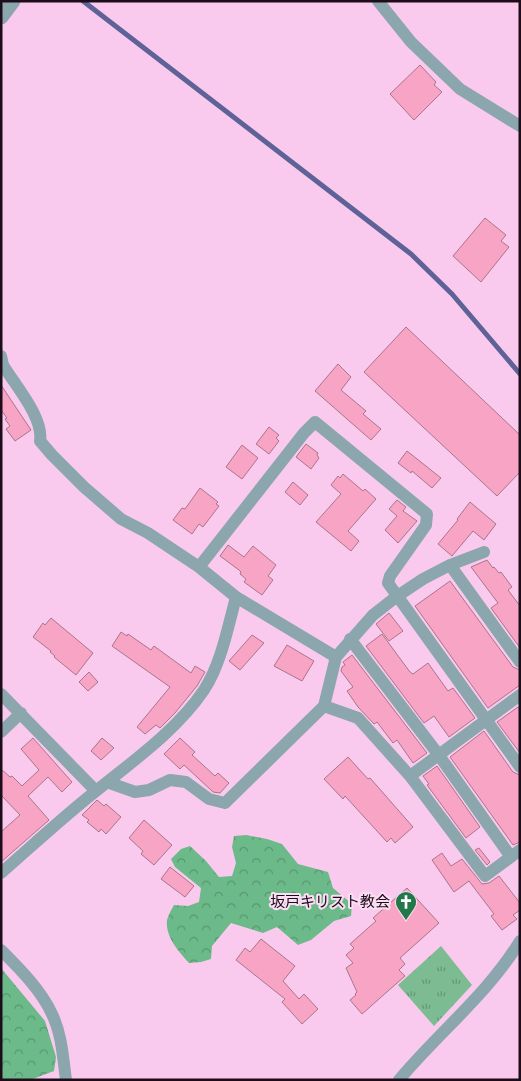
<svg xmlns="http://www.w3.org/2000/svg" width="521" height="1081" font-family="Inter,'Noto Sans JP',sans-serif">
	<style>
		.forest { fill: url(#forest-crowns) }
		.park { fill: url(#park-tufts) }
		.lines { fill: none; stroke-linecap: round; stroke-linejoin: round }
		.stream { stroke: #5e6296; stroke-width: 5 }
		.building { fill: #f8a4c4; stroke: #aa7589 }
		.minor { stroke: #8ba6ad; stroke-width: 12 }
		.tertiary { stroke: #8ba6ad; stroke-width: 15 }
		.labels { text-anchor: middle; stroke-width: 4; stroke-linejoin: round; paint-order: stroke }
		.poi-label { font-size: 15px; fill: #1d0c19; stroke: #fbdef3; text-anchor: end }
	</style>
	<defs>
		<pattern id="forest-crowns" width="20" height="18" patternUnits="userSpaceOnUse" patternTransform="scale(1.25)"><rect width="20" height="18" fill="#6cba89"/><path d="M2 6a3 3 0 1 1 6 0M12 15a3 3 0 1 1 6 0" fill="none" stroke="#58966f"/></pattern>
		<pattern id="park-tufts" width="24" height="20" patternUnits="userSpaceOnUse" patternTransform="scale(1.25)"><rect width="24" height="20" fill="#7dbb92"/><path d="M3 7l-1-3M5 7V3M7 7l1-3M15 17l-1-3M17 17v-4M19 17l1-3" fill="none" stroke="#669676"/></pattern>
	</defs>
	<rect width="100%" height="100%" fill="#f9caee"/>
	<path class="forest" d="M246,835L267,839L282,844L298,864L328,872L333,888L352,904L351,916L334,921L311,940L298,945L277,927L263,933L231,923L212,946L211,959L201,962L189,963C179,952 165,937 167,920C168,916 171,910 174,905L188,906L199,902L201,888L175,867L171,859L181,849L190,846L206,861L219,877L232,876L236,863L232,847L234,836Z
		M1,968L45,1021L56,1057L54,1071L30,1080H1Z"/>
	<path class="park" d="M441,946L472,985L434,1026L398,985Z"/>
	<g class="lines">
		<path class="stream" d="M83,1L411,254L452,294L520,374"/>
	</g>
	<path class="building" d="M420,65L436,82L434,85L442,92L414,120L390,94Z
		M485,218L506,235L501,241L509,247L481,282L453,256Z
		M406,327L520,435V472L497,496L364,372Z
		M338,364L351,377L341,390L366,411L363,414L381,429L371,440L315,391Z
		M1,385L31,430L15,441L6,429L10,426L5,419L7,418L1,410Z
		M269,427L279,435L276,438L279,441L269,454L256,444Z
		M306,444L318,453L317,455L319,458L311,469L296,457Z
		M242,445L258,458L242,479L226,467Z
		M407,451L441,478L432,488L412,471L411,473L398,463Z
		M343,474L363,491L365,489L376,499L348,531L359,541L351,551L316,522L341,494L331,485L338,476L340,478Z
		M293,482L308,495L300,505L285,492Z
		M200,488L218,502L216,504L219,506L203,527L199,524L192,534L173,520L182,508L185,509Z
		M397,500L406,507L403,511L417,521L398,543L385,530L397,516L389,509Z
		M470,502L496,524L484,540L473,531L452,556L438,544L458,520L457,519Z
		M228,545L244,557L253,546L276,565L268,576L273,580L262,595L244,582L246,579L240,574L241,572L239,570L220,556Z
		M487,560L493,568L494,567L499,573L501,572L512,587L508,590L520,606V648L491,608L498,603L471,567Z
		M450,581L513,667L520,670V685L488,708L415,606Z
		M389,613L403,631L389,641L376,624Z
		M51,618L93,653L76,675L54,657L55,656L50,652L51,651L33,637L43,623L45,625Z
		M121,632L127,636L128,634L151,650L154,646L191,673L195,666L205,672L197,686L175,713L160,728L156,725L145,734L137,727L170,687L112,646Z
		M382,634L410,672L413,674L428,663L448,691L453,688L475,718L449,737L434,716L424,723L366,646Z
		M252,635L264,643L240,670L229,661Z
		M287,645L314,661L302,681L274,666Z
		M352,655L427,753L413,763L397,740L393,743L377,722L374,724L358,707L347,691L353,687L341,671L342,667L345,665L343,662Z
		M89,672L98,682L88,691L79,682Z
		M518,707L520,709V753L497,722Z
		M484,731L513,772L520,775V842L513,845L450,757Z
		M33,738L72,782L62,792L48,777L28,796L49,820L1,862V832L20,815L1,795V769L10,777L12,776L22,786L39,770L21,749Z
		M102,738L114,748L101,760L91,751Z
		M180,738L195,752L192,755L215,776L218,773L229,783L220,793L213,792L184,765L180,769L164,754Z
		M348,757L368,779L370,778L413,827L395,843L391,838L387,842L345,796L343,799L324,779Z
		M437,766L480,827L466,838L427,785L429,784L423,776Z
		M97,800L104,806L106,804L121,817L106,834L101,829L99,832L87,822L89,820L82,815Z
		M144,820L172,845L154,865L141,854L143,851L129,838Z
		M479,848L490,862L487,865L475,850Z
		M442,853L451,866L462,859L482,884L489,883L499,876L520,903V910L513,915L517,919L502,930L491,916L494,914L469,881L454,892L432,860Z
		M170,867L194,886L185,897L161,879Z
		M407,888L439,923L400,958L405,964L399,970L405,976L362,1014L350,1000L356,995L355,994L357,992L346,968L353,963L346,955L354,948L350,944L376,921L373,918Z
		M261,939L295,966L283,981L299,999L304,994L318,1009L302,1024L282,1002L285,999L236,960L245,948L250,952Z"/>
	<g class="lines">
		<path class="minor" d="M378,1L411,42L460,89L520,126
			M1,356L3,365C15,385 44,418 40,441L52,455L84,487L121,519L148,533L199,567L236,597L336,657
			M450,565L520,662
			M199,567L304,433L315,422L427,514L426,525L390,576L388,583L520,767
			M350,639L438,754L511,857
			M1,694L96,791
			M324,706L358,718L410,776L485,876L520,850
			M1,732L21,713
			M410,776L520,695
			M107,782L135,792L149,790L170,780L186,782L209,799L225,803L324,706L336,657L373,615L396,597L423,579L450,565L484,552
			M1,873C33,845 63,817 96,791C133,761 177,730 204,690C221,664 228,627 236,597
			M1,950C20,969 41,990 52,1014C62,1035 63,1058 66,1080
			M399,1080C438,1033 488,994 520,941"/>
		<path class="tertiary" d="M1,17L13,1"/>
	</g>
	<defs>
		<g id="church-pin" transform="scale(1.125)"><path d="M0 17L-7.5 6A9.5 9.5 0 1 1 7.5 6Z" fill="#237749" stroke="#fbdef3"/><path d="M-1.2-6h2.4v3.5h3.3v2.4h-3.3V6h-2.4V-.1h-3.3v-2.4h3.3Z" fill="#fff"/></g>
	</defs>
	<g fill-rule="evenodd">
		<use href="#church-pin" x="406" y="902"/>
	</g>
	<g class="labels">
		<g class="poi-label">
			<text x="390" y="907">坂戸キリスト教会</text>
		</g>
	</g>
	<rect width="521" height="1081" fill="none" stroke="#1d0c19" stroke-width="5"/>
</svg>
